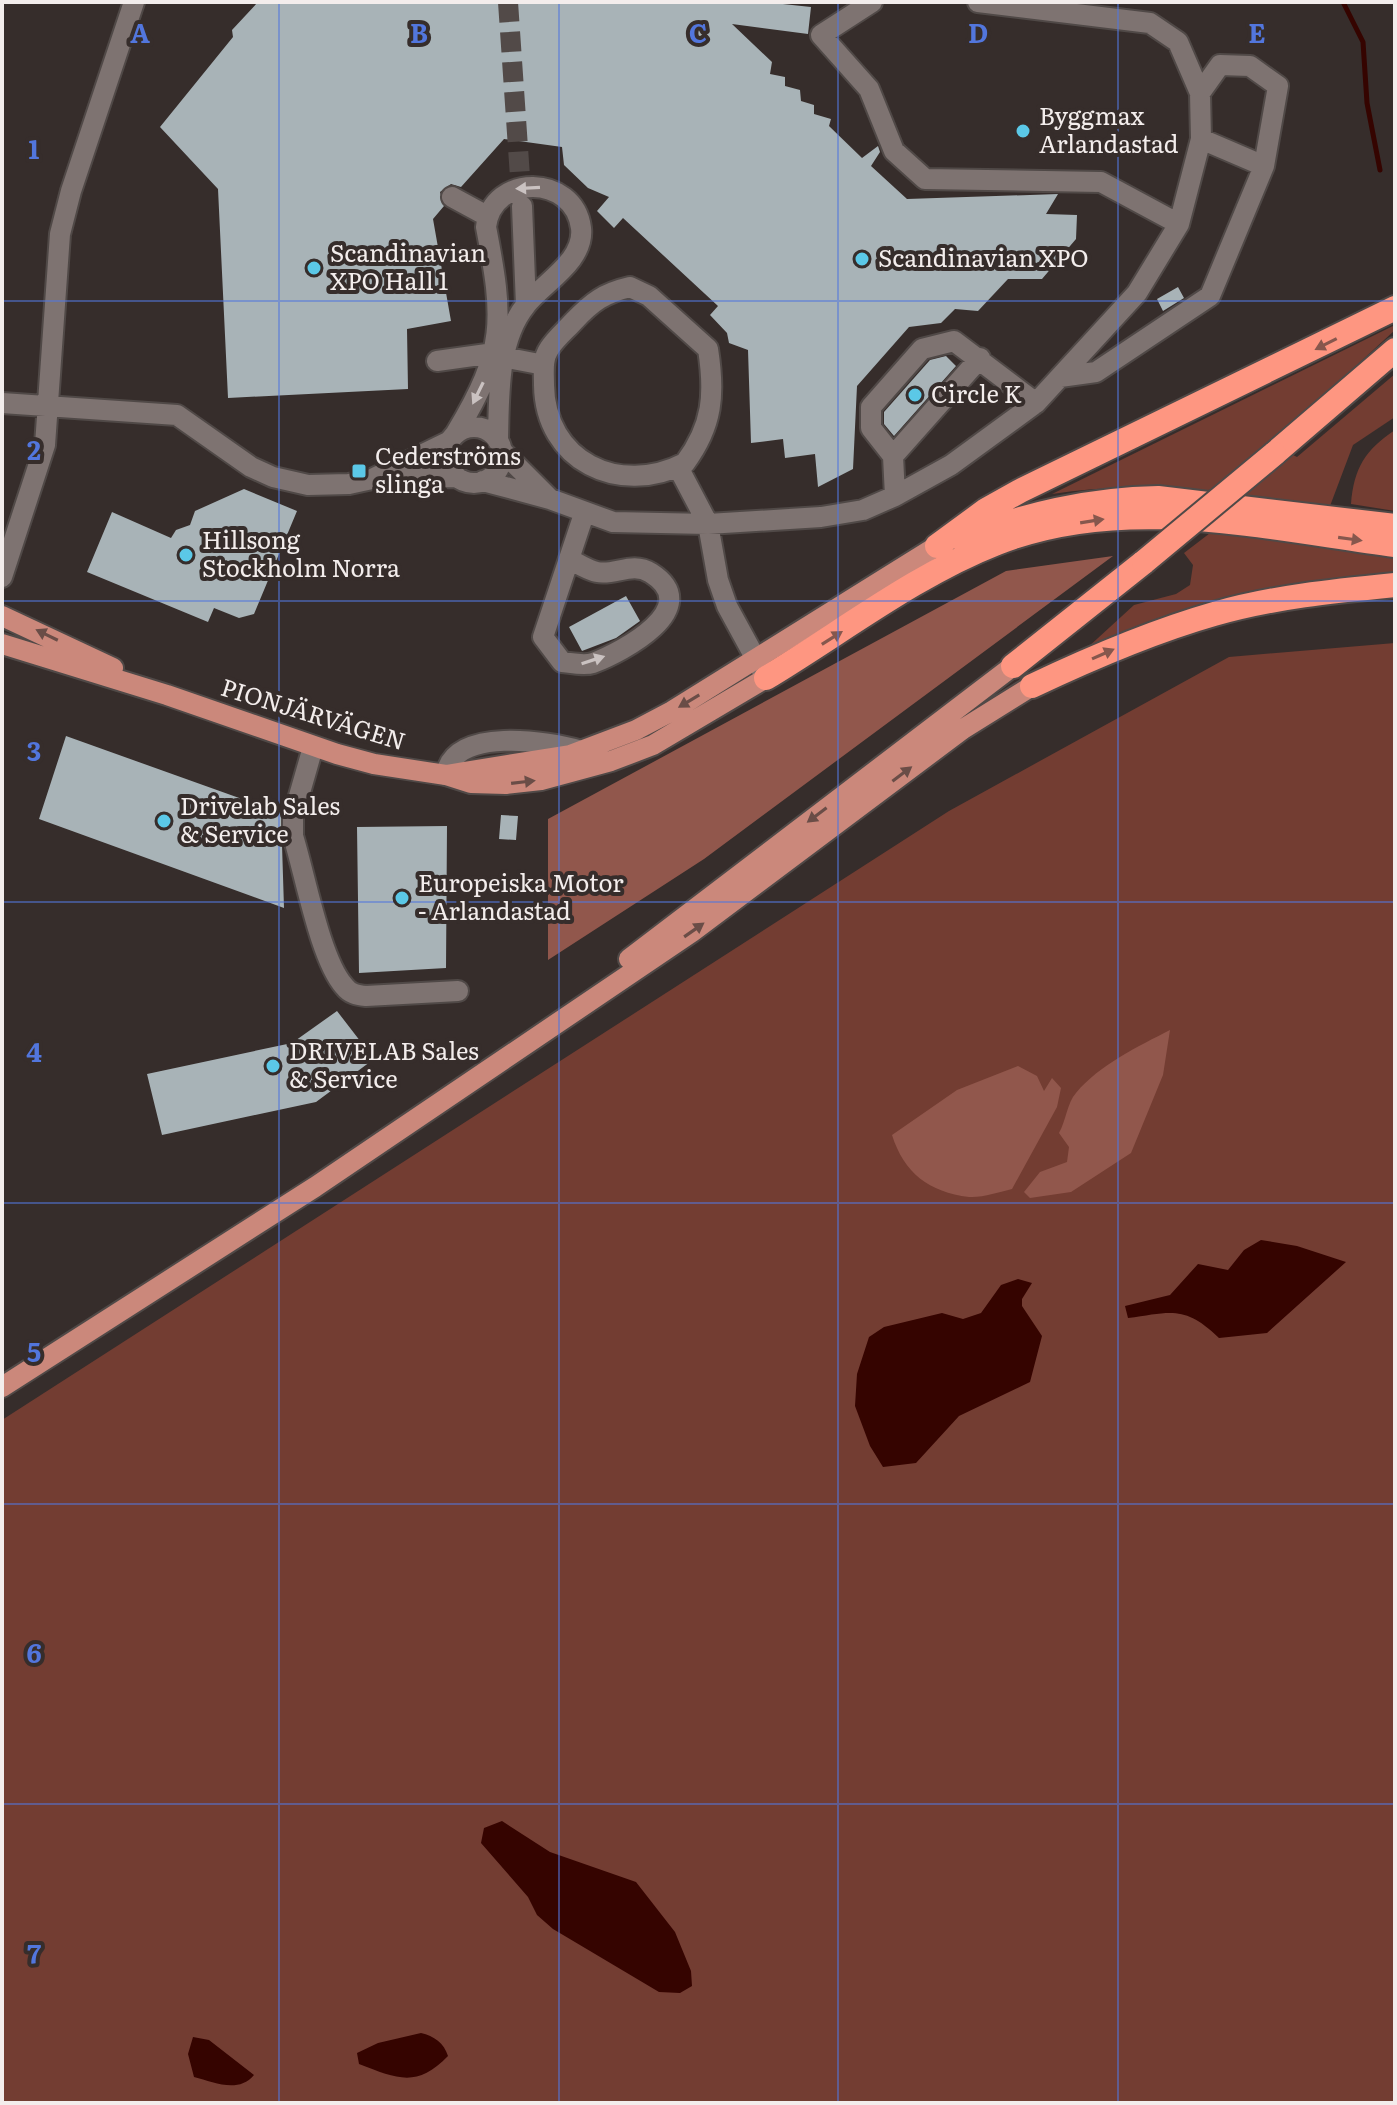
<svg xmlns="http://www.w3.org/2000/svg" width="1397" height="2105" font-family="Literata,serif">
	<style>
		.green { fill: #733d32 }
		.forest { fill: #91574c }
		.water { fill: #350400 }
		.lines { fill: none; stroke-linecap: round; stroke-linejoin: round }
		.stream { stroke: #350400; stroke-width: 5 }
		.building { fill: #a8b3b7 }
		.minor-tunnel { stroke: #524a48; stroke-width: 20; stroke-dasharray: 20 10; stroke-linecap: butt }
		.minor-casing { stroke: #504947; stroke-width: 24 }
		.major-casing { stroke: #504947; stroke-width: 24 }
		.highway-casing { stroke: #504947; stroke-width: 28 }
		.minor { stroke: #7e7371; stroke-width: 20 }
		.major { stroke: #cb887b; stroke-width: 20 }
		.highway { stroke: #fe9681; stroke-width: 24 }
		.highway-bridge-casing { stroke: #504947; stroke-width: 28; stroke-linecap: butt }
		.highway-bridge { stroke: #fe9681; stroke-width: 24 }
		.oneway { fill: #cac2c1 }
		.oneway2 { fill: #86574d }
		.oneway3 { fill: #6a4d47 }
		.grid { fill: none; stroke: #5276dd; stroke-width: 2; stroke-opacity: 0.55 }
		.poi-dot { fill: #5bc8e7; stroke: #362d2b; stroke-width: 3 }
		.labels { text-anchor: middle; stroke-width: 8; stroke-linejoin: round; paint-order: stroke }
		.poi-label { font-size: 24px; fill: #f3edec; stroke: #362d2b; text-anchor: start }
		.street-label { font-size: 24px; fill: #f3edec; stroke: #362d2b }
		.grid-label { font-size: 26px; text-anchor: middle; font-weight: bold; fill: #5276dd; stroke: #362d2b; stroke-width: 8; stroke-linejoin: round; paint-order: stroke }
	</style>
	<rect width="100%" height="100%" fill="#362d2b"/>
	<path class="green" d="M1395,325V330L1271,444L1297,457L1395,374V417L1353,445L1330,506C1237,496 1146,479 1052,494Z
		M1395,430V511L1351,504C1354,468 1365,450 1395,430Z
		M1214,530L1395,556V573L1223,603L1150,621L1086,649L1134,605L1176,594L1190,585L1193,565L1184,553Z
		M1395,643V2103H2V1420L949,811L1229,657Z"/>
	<path class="forest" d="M1113,556L704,859L548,960V819L1006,571Z
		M1170,1030L1163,1075L1131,1153L1071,1192L1030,1198L1024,1192L1040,1172L1067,1162L1069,1147L1059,1133C1066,1121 1067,1103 1076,1093C1099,1065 1139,1046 1170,1030Z
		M1018,1066L1037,1076L1044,1091L1052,1078L1061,1088L1057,1107L1012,1189C999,1192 982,1198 969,1197C929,1192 904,1173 892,1135L957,1090Z"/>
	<path class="water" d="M1261,1240L1297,1246L1346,1262L1267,1333L1219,1338C1185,1305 1172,1312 1128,1318L1125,1306L1170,1295L1198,1264L1228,1270L1244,1250Z
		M1018,1279L1032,1283L1022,1299V1306L1042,1336L1030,1382L959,1416L916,1463L883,1467L870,1446L855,1406L857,1374L869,1337L884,1327L942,1313L963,1319L981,1313L1001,1285Z
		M502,1821L550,1852L636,1882L675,1932L691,1971L692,1986L680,1993L659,1992L553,1929L537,1915L528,1897L481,1843L484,1828Z
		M421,2033C434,2036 444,2043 448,2056C417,2088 398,2079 359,2064L357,2053L378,2043Z
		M193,2037L209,2040L254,2075C238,2094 214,2082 194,2077L188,2054Z"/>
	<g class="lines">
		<path class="stream" d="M1343,2L1363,42L1367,103L1380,170"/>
	</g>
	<path class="building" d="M258,2H764L811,7L808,34L732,24L772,62L770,74L785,77V86L800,90L801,101L814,105V114L831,119L829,126L862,158L878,146L880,152L871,166L907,199L1058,194L1046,214L1077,215L1076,239L1042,279H1008L978,311L955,309L941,323L909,327L857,386L853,469L818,487L815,454L785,458L783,439L751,443L748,350L729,343L727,333L710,315L718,306L623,218L614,228L597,211L609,197L588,188L564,165L562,147L504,139L461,187L451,184L440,192L444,206L433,219L451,321L407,329L408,389L228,398L218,189L160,127L233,37L232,30Z
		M1178,287L1184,298L1163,311L1157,299Z
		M946,356L956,366L894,436L884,424V412L930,360Z
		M244,489L297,511L254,614L239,618L214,608L208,622L87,572L112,512L171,538L176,530L190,525L195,511Z
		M626,596L640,621L616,638L582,651L569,627Z
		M66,736L281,813L284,908L39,819Z
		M501,815L518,816L516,840L499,839Z
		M447,826L446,968L359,973L357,827Z
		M337,1011L374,1059L316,1102L162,1135L147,1074L292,1043Z"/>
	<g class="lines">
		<path class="minor-tunnel" d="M508,2L522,206"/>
		<g class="minor-casing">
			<path id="minor" d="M872,2L821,35L869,89L894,151L925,179L1101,182L1179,224
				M1200,93L1220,65L1250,66L1278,86L1264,166
				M452,197L487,216
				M522,206L526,305
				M630,287L649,296L708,349C715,394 713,425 685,463C619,497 545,461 544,385C544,373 542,359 549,349C555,339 566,330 574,321C592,302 604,293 630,287Z
				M437,361L487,354L544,365
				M1060,377L1096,372L1210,296L1264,166L1201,139
				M2,403L177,415L251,467L273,477L308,485L349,484L372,479L450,441
				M446 455a28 28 0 1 1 56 0a28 28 0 1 1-56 0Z
				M456,433C506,350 504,320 486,227C492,173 574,174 581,228C585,261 543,283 526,305C497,340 499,398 498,441
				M501,450L550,499
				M893,456L980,358
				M678,467L708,524L718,580L727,606L764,674
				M380,479L457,477
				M483,481L550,499L613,522L708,524L821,517L863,510L895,496L951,465L1036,403L1137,293L1179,224L1201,139L1200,93L1178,42L1150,23L978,2
				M895,496L893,456L871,428V407L922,349L954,341L1036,403
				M569,559C577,563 587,570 597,572C615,576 632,561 651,573C706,608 622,652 593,663C584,666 572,663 562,662L543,637L584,514
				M2,577L45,445L60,234L71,191L134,2
				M313,747L293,817V836C305,874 320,959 344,986C350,994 357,995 366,996L458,991
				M446,775C453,726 548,741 582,751"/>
		</g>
		<g class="major-casing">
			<path id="major" d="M2,616L113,668
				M2,644L167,695L337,754L374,764L446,775L471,783L506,784L541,780L611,761L653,745L766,678
				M446,775L570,755L636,730L672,711L937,546
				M629,959L1013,666
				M2,1387L315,1187L692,932L963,729L1032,686"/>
		</g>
		<g class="highway-casing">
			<path id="highway" d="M1274,454L1395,350
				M960,538C1026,515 1088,499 1158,498L1395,526
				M937,546L986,510L1020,491L1395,308
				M1013,666L1144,562
				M766,678C841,633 915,575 997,543C1124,493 1265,528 1395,545
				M1032,686C1091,658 1151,632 1214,614C1273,597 1334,591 1395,585"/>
		</g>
		<use href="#minor" class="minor"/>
		<use href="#major" class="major"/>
		<use href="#highway" class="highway"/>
		<g class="highway-bridge-casing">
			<path id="highway-bridge" d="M1144,562L1274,454"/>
		</g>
		<use href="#highway-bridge" class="highway-bridge"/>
	</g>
	<defs><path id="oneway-solid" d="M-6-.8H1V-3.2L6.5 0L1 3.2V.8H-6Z" transform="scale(2)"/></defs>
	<g class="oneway">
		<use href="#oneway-solid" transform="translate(528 188) rotate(177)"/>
		<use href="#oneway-solid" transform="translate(478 393) rotate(116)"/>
		<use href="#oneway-solid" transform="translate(593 660) rotate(-18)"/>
	</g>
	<g class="oneway2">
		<use href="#oneway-solid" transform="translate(1326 344) rotate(153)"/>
		<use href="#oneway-solid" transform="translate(1092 521) rotate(-9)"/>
		<use href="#oneway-solid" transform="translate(1350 539) rotate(8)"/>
		<use href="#oneway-solid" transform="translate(832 638) rotate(-32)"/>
		<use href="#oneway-solid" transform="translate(1103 654) rotate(-24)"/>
	</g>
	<g class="oneway3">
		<use href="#oneway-solid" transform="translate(47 635) rotate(-154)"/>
		<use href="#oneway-solid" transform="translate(689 701) rotate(149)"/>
		<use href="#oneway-solid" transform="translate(902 774) rotate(-37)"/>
		<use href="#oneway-solid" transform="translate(523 782) rotate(-7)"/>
		<use href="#oneway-solid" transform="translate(817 815) rotate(143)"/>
		<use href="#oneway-solid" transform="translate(694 930) rotate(-35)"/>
	</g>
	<path class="grid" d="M279,2V2103M559,2V2103M838,2V2103M1118,2V2103M2,301H1395M2,601H1395M2,902H1395M2,1203H1395M2,1504H1395M2,1804H1395"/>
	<g class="poi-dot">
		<circle cx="1023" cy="131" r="8"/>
		<circle cx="862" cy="259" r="8"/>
		<circle cx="314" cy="268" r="8"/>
		<circle cx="915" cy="395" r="8"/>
		<rect x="351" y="463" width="16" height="16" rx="4"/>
		<circle cx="186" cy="555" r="8"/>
		<circle cx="164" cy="821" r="8"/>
		<circle cx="402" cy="898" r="8"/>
		<circle cx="273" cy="1066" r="8"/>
	</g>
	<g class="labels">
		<g class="poi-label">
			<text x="1039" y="125">Byggmax<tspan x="1039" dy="28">Arlandastad</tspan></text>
			<text x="330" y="262">Scandinavian<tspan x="330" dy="28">XPO Hall 1</tspan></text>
			<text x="878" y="267">Scandinavian XPO</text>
			<text x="931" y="403">Circle K</text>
			<text x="375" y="465">Cederströms<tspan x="375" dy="28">slinga</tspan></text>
			<text x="202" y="549">Hillsong<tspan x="202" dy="28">Stockholm Norra</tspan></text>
			<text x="180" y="815">Drivelab Sales<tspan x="180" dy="28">&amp; Service</tspan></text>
			<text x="418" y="892">Europeiska Motor<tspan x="418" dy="28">- Arlandastad</tspan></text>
			<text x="289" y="1060">DRIVELAB Sales<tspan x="289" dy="28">&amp; Service</tspan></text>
		</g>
		<g class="street-label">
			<text transform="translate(313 715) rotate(17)" y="8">PIONJÄRVÄGEN</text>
		</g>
	</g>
	<g class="grid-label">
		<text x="140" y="43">A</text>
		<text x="419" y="43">B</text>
		<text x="698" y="43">C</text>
		<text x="978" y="43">D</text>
		<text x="1257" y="43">E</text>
		<text x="34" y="159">1</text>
		<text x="34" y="460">2</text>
		<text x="34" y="761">3</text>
		<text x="34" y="1062">4</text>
		<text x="34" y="1362">5</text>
		<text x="34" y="1663">6</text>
		<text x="34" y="1964">7</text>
	</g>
	<rect width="1397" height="2105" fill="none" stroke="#f3edec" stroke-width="8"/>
</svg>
